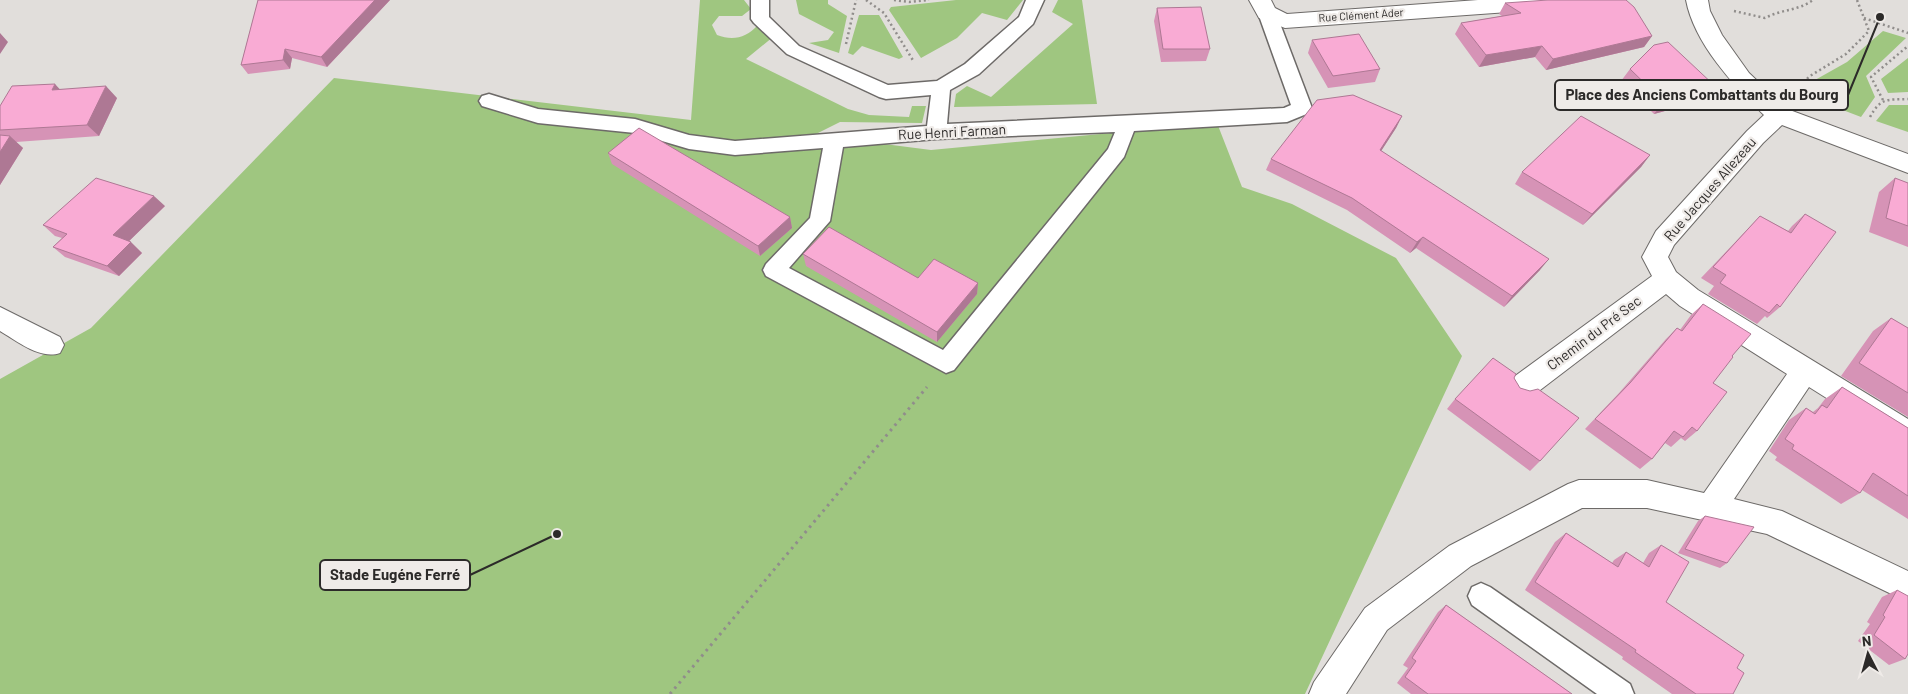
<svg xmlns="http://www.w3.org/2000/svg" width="1908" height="694" font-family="Barlow,sans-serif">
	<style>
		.green { fill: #9fc680 }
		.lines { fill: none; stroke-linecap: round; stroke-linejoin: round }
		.lane-casing { stroke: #6d6a68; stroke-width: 3 }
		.street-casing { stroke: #6d6a68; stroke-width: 2 }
		.path-far1 { stroke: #908d8b; stroke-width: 2.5; stroke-dasharray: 2 3; stroke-linecap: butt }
		.path { stroke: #908d8b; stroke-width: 3; stroke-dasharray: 2.5 4.5; stroke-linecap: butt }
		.lane { fill: #fff; fill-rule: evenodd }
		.street { fill: #fff; fill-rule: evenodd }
		.wall { fill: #d693b6 }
		.shaded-wall { fill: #ae7894 }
		.building { fill: #f9abd4; stroke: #ae7894 }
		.labels { text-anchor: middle; stroke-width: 4.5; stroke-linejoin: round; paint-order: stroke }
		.far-street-label { font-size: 11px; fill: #2c2a29; stroke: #efebe8 }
		.street-label { font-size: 14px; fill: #2c2a29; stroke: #efebe8 }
		.leader { fill: none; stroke: #2c2a29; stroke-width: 2 }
		.callout-dot { fill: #2c2a29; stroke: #efebe8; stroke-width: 2 }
		.callout { fill: #efebe8; stroke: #2c2a29; stroke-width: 2 }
		.callout-label { font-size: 15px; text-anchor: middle; font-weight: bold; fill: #2c2a29 }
	</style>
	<rect width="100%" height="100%" fill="#e1dedb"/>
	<path class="green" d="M700,0H744L751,9L742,16H719L712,25L717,35C733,41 746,38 758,25L773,37L746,59L848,109L869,115L909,117L912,106H926L922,123L840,122L814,135L931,150L1217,123L1242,187L1292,204L1396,258L1462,356L1305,694H0V379L91,328L334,78L691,120Z
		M796,0H828V4L847,16L839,53L809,43L828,40L834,32L799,14Z
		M956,0H1023L1007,20L982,13L957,38L921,58L889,10L891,7Z
		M1058,0H1082L1097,104L954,107L956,94L967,86L991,97L1073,24L1052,12Z
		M859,15H879L903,57L899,59L862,46L853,55L848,53Z
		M1883,31L1906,38L1866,76L1875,97L1861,117L1809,97L1815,80L1847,62Z
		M1908,58V92L1888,93L1881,79Z
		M1889,105H1908V132L1876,121Z"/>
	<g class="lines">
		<g class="lane-casing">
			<path id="lane" d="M751,0H769V17L799,46L888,85L937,81L965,64L1019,17L1026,0H1044L1033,24L979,74L950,90L947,124L1284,108L1291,105L1258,13L1261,9L1267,7L1273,9L1276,13L1312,108L1309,113L1287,122L1134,131L1124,157L954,370L946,373L766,276L763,270L766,264L810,218L823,148L735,155L689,149L635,133L538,123L482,106L479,101L482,96L489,94L538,109L635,119L689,135L735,141L927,126L931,95L886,99L879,97L787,54L754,23L751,19ZM1115,132L1108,149L943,350L789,268L830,221L843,147L936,139Z
				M1481,583L1490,587L1630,684L1634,694H1597L1472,605L1468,596L1472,587Z"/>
		</g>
		<g class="street-casing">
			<path id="street" d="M1249,0H1271L1275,8L1287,14L1478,0H1588L1585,5L1577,7L1285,28L1259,18Z
				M1686,0H1708L1710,11L1722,35L1749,73L1787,109L1908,154V173L1782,125L1763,143L1674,245L1668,257L1676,272L1698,290L1908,419V447L1898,443L1809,387L1734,499L1782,511L1908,571V602L1767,534L1647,508H1582L1471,566L1387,630L1346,694H1309L1314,682L1365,608L1449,546L1568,484L1579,480H1647L1704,493L1787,374L1680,306L1666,294L1531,397L1521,400L1511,397L1507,388L1511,379L1652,276L1642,257L1656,231L1747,131L1764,115C1734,86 1694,43 1686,0Z
				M0,307L60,337L64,345L60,353C40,360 17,341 0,331Z"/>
		</g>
		<path class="path-far1" d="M866,0L884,13L914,62
			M894,0L909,2L929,0
			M1734,11L1765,18C1782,9 1798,11 1813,0
			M1864,18L1908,33
			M846,44L856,0
			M1796,89L1810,76L1846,54L1869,31L1857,0
			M1883,100L1871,77L1908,46
			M1870,117C1881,97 1887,100 1908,99"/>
		<path class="path" d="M670,694L927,387"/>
		<use href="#lane" class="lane"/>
		<use href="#street" class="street"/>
	</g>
	<path class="wall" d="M258,0H390L327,67L292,58L290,69L248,74L241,65Z
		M1505,3L1652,36L1644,47L1546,70L1535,57L1479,67L1455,34L1461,23L1502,16L1499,14Z
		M1157,8L1210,49L1206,61L1161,62L1154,21Z
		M1312,40L1380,69L1375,82L1328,88L1308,53Z
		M1630,69L1705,100L1654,114L1621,81Z
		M60,89L117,98L99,136L16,142L23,148L0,185V106Z
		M1402,116L1396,128L1381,151L1540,270L1504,307L1416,248L1410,253L1347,210L1266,170L1271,159Z
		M608,153L790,217L792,228L760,256L612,164Z
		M1650,155L1641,167L1583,225L1515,184L1522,172Z
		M1895,178L1908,183V247L1869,232L1879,192Z
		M165,206L129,241L142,253L119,276L65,257L53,247L62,238L55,236L43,225Z
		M1805,214L1780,307L1767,318L1765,316L1757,324L1708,294L1714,286L1701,278L1760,216L1788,231L1792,226Z
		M803,254L918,278L978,283L977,294L937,342L806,266Z
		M1703,304L1732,356L1713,383L1697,431L1685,441L1681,438L1671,447L1665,443L1652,459L1640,469L1585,429L1619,393L1666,339L1677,328L1680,330L1691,315Z
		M1891,318L1908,328V417L1841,376L1873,331Z
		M1514,378L1540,461L1530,471L1447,409L1455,399Z
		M1842,387L1908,428V519L1862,490L1860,493L1841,504L1775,460L1777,457L1769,451L1789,420L1806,408L1813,412L1818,408L1825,399Z
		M1705,516L1727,563L1720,568L1678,553L1698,521Z
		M1566,533L1612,563L1614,560L1626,552L1643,563L1649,553L1661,545L1666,602L1737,668L1733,694H1672L1622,659L1623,657L1525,590L1555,542Z
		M1897,590L1905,659L1889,665L1858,641L1870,624L1867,622L1882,597Z
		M1446,605L1572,694H1411L1397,683L1408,668L1403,665L1438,612Z"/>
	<path class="shaded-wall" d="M375,0H390L327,67L321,57Z
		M0,33L8,42L0,54Z
		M1652,36L1644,47L1546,70L1553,59Z
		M1542,46L1535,57L1479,67L1486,55Z
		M285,49L292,58L290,69L283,60Z
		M55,84L66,96L52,90Z
		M106,86L117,98L99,136L87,125Z
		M1716,87L1705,100L1654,114L1664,102Z
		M1402,116L1396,128L1374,162L1380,150Z
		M10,136L23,148L0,185V152Z
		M1650,155L1641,167L1583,225L1592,214Z
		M154,196L165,206L124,246L113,235Z
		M790,217L792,228L760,256L758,246Z
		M1423,237L1416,248L1410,253L1417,242Z
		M131,242L142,253L119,276L107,266Z
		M1549,259L1540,270L1504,307L1512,296Z
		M978,283L977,294L937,342V332Z"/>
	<path class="building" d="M258,0H375L321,57L285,49L283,60L241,65Z
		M1548,0H1626L1634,7L1652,36L1553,59L1542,46L1486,55L1461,23L1521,13L1505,3Z
		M1201,7L1210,49H1163L1157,8Z
		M1359,34L1380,69L1333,76L1312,40Z
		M1668,42L1716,87L1664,102L1630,69L1654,45Z
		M55,84L52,90L106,86L87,125L0,130V106L12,86Z
		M1353,95L1402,116L1380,150L1549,259L1512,296L1423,237L1417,242L1352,198L1271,159L1317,100Z
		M1581,116L1650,155L1592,214L1522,172Z
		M639,128L790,217L758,246L608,153Z
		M0,135L10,136L0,152Z
		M96,178L154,196L113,235L131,242L107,266L53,247L67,234L43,225Z
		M1895,178L1908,183V226L1886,218Z
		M1805,214L1836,232L1780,307L1777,304L1769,313L1720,283L1726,275L1713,267L1760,216L1791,233Z
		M829,227L918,278L934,259L978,283L937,332L803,254Z
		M1703,304L1751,334L1732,356L1733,357L1713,383L1727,392L1697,431L1692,427L1683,437L1674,431L1652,459L1595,419L1630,383L1677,328L1682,331Z
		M1891,318L1908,328V393L1859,363Z
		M1493,358L1516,374L1514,378L1520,388L1530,391L1538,389L1579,418L1540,461L1455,399Z
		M1842,387L1908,428V496L1873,473L1860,493L1792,449L1794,445L1785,439L1806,408L1815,414L1822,405L1827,408Z
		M1705,516L1754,527L1727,563L1685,549Z
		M1566,533L1618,567L1626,552L1649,567L1661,545L1689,562L1666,602L1744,655L1737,668L1744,673L1733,694H1696L1635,652L1636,650L1535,582Z
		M1897,590L1908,596V654L1905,659L1874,635L1885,617L1883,615Z
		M1446,605L1572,694H1428L1405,677L1416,661L1412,658Z"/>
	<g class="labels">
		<g class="far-street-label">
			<text transform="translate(1361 15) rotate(-4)" y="4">Rue Clément Ader</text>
		</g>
		<g class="street-label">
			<text transform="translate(952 132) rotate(-3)" y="5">Rue Henri Farman</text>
			<text transform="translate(1710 189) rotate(-49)" y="5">Rue Jacques Allezeau</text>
			<text transform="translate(1594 333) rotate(-37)" y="5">Chemin du Pré Sec</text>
		</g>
	</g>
	<path class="leader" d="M1880 17L1848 95M557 534L470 575"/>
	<g class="callout-dot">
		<circle cx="1880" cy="17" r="5"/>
		<circle cx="557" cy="534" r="5"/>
	</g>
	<g class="callout">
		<rect x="1555" y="80" width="293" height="30" rx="5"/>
		<rect x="320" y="560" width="150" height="30" rx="5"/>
	</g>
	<g class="callout-label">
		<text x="1702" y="100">Place des Anciens Combattants du Bourg</text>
		<text x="395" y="580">Stade Eugéne Ferré</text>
	</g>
	<g transform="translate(1868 654) rotate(354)" stroke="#efebe8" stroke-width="4" paint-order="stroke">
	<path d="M0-4L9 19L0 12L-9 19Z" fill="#2c2a29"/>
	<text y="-8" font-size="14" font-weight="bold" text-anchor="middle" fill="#2c2a29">N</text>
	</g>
</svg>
